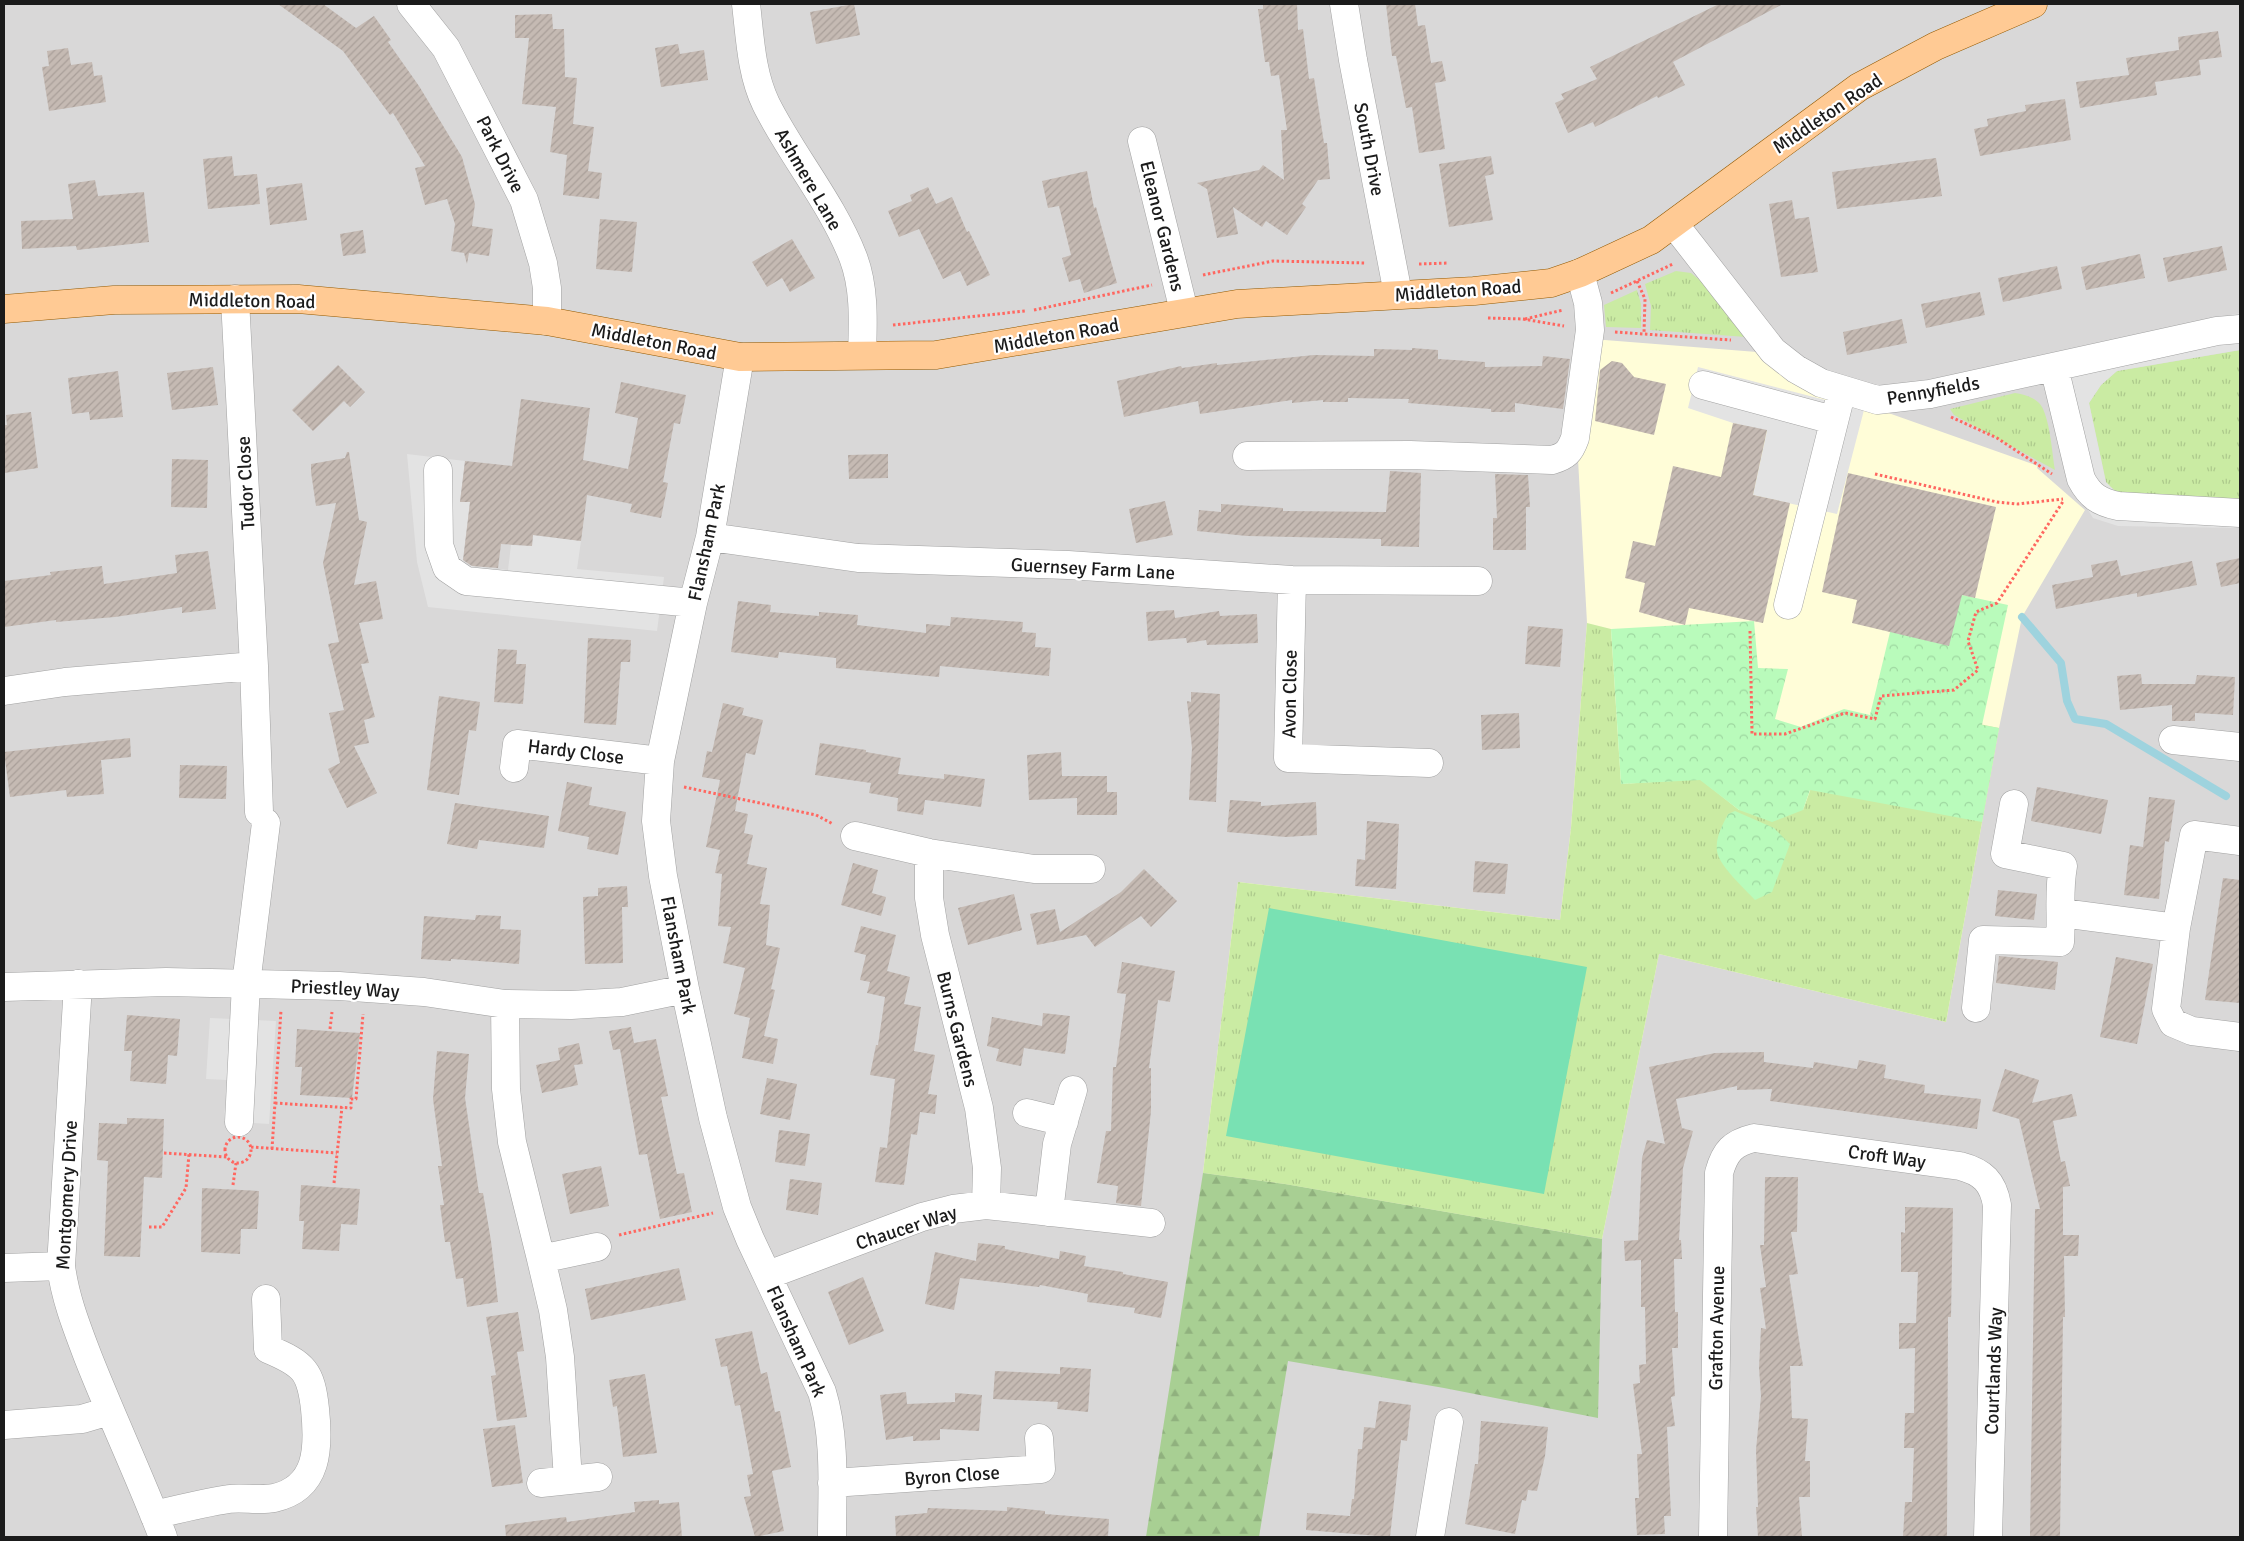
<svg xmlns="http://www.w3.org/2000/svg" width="2244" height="1541" font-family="Signika,sans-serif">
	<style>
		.residential { fill: #d9d8d8 }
		.education { fill: #fffdd8 }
		.grass { fill: url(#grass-tufts) }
		.forest { fill: url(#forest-firs) }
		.park { fill: url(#park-crowns) }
		.pitch { fill: #79e1b3 }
		.parking { fill: #e3e3e3 }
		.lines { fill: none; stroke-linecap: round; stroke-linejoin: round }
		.stream { stroke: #9ed3de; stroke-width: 8 }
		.building { fill: url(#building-hatch) }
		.minor-casing { stroke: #a2a2a2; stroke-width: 29 }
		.major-casing { stroke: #935900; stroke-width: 29 }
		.path { stroke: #ff6760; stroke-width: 3; stroke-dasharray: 2.5 2.5; stroke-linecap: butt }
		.minor { stroke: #fff; stroke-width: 28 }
		.major { stroke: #ffca94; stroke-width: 28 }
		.labels { text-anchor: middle; stroke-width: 4.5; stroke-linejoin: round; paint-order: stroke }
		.street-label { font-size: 19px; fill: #1b1b1b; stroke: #fff }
	</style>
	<defs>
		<pattern id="grass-tufts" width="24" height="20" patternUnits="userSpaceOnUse" patternTransform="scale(1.25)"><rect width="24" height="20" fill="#caeba3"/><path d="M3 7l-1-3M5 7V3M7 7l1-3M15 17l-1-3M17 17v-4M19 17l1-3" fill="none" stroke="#adc98c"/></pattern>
		<pattern id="forest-firs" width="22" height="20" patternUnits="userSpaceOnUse" patternTransform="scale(1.25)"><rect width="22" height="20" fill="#a8cf93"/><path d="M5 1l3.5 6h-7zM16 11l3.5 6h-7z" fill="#90b17e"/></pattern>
		<pattern id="park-crowns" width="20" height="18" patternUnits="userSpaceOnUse" patternTransform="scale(1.25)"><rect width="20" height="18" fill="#b9fbbb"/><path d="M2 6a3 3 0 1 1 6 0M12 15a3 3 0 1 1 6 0" fill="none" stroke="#9ed7a0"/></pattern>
		<pattern id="building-hatch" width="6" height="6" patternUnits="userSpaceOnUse" patternTransform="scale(1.25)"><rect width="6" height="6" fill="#c5bab3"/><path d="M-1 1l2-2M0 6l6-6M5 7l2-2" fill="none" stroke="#a99f99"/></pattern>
	</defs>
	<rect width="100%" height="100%" fill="#eee8e0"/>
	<path class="residential" d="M4,4H2240V1537H4Z"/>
	<path class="education" d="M1592,339L1757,352L1781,375L2038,466L2037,468L2085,510L2022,617L1999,728L1946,1022L1659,954L1602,1239L1203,1173L1238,882L1560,920L1571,828L1587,623L1578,459Z"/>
	<path class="grass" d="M1676,271L1691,273L1702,282L1746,337L1650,330L1651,306L1645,284Z
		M1637,290L1641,304V328L1606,327L1604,305Z
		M2240,350V501L2117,493L2106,483L2089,403L2101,385L2117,371Z
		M2015,393C2023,394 2034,397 2040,404C2050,417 2052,453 2055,470L1954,415L1950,409Z
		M1587,623L1611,629L1621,784L1700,779L1739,810H1803L1815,777L1877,723L1881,704L1999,728L1946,1022L1659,954L1602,1239L1285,1184L1203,1173L1238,882L1560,920L1571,828Z"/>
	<path class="forest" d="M1203,1173L1285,1184L1602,1239L1598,1418L1444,1388L1288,1361L1259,1537H1146Z"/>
	<path class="park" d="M1962,595L2008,605L1982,725L1999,728L1982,822L1810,790L1803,810L1772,822L1739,810L1700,780L1621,784L1611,629L1754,621L1758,668L1788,669L1775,719L1801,727L1844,709L1870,715L1890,632Z
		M1735,811L1774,828L1790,844L1772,892L1755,900C1745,889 1719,866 1717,851C1715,838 1723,824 1728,814Z"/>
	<path class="pitch" d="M1269,908L1587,967L1544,1194L1226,1136Z"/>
	<path class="parking" d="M2240,313V350L2117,371L2101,385L2089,403L2106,482L2117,493L2240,501V528L2118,526L2093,518L2068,477L2041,358Z
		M1698,367L1864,410L1837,514L1753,495L1767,431L1733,423L1688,408Z
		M407,454L465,461L460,501L470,502L463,565L508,570L511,545L532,546L533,535L581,541L577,569L664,577L657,631L428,607L417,562Z
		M210,1018L276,1021L269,1124L224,1121L227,1080L206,1079Z"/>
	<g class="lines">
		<path class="stream" d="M2022,617L2061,663L2067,701L2075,719L2106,724L2226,796"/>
	</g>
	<path class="building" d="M278,4H323L356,28L374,16L391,40L388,42L419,86L462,157L475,204L472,226L493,229L489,256L469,253L467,264L464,253L451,251L455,224L447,199L425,205L415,168L425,166L393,113L390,115L343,51Z
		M854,4L860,35L816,44L810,12Z
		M1263,4H1297L1298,30L1303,29L1309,79L1314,78L1324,143H1327L1330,179L1318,180L1302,204L1306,207L1287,235L1266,221L1262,227L1233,207L1238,234L1217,238L1207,189L1197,183L1259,170L1263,165L1284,180L1281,130H1287L1279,75L1271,76L1269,62H1265L1258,9H1263Z
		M1386,4H1415L1418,26L1425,25L1431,63L1442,61L1446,81L1435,83L1445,149L1419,153L1412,107L1406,108L1396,56H1392Z
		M1719,4H1783L1673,62L1685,85L1658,98L1657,96L1595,127L1593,122L1568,133L1555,103L1564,99L1561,94L1597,79L1590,67Z
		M552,14L553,29H564L565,77L577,78L573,124L594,127L588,171L602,173L599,199L563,195L567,155L550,152L556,107L522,104L529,38H515V15Z
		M2218,31L2222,57L2199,60L2201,75L2155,82L2157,95L2080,108L2076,82L2129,75L2126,58L2179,50L2178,37Z
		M678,44L680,54L704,50L708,80L661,87L655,48Z
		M68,48L71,65L92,62L94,76L102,75L106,102L49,111L42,67L49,66L47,51Z
		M2065,99L2071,140L1980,156L1974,129L1988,126L1987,119L2026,111L2025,105Z
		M232,156L234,176L257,174L260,204L208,209L203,159Z
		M1491,156L1494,174L1485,176L1493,220L1449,227L1439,164Z
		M1936,158L1942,196L1837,209L1832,172Z
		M1087,171L1094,208L1096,207L1117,283L1084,293L1080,279L1069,282L1062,258L1071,255L1059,206L1048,208L1042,181Z
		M95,180L98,196L144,192L149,242L77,250L76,246L22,249L21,221L73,219L68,184Z
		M302,183L307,220L270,225L266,188Z
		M928,187L936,204L952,197L967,232L969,231L990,275L967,286L960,271L943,279L919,229L899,237L888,211L912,201L910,195Z
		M1792,200L1795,219L1809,217L1818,272L1781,277L1769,204Z
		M600,219L637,222L632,272L596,269Z
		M363,230L366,253L343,256L340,234Z
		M792,239L815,278L790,292L782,278L767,287L752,262Z
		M2222,246L2227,270L2168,282L2163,258Z
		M2140,254L2145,278L2086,290L2081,267Z
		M2057,266L2062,289L2003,302L1998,278Z
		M1980,292L1985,315L1926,328L1921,304Z
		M1902,319L1907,343L1847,355L1843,332Z
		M1412,348L1438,350V359L1485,362V367L1542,366L1543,356L1570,359L1563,409L1515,403V412H1491V409L1408,403L1409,399L1348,398V402H1323V400L1292,403V400L1200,414L1198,401L1124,417L1117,381L1181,366L1182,368L1217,363V365L1314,355L1374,356V349L1412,350Z
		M1612,361L1622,363L1634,377L1666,384L1654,435L1595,421L1600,370Z
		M338,365L365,392L350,407L344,401L313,431L292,410Z
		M213,367L218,405L172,410L167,373Z
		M118,371L123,417L90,420L89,412L72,414L68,378Z
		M621,382L686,395L680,424L674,423L663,482L668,483L661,518L630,512L632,504L587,495L581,541L533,535L532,546L501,544L498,568L472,566L463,560L470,502H460L465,461L512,466L521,399L590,408L583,460L628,469L638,418L615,413Z
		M31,412L38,468L4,473V425H7L6,415Z
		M1733,423L1767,430L1753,495L1790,503L1763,623L1689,608L1685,625L1639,612L1645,583L1625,578L1633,541L1655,546L1673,466L1721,477Z
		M347,452H349L359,520L367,522L354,585L376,581L383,619L359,623L369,663L361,664L375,717L364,720L369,743L354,746L377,793L347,808L328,769L340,763L329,713L344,710L328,644L339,642L323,563L336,503L316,506L311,472V464L345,458Z
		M888,454V478L849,479L848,455Z
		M172,459L208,460L207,508L171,507Z
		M1390,471L1421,473L1419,547L1381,546V539L1247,536L1197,531L1199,510L1221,512V504L1283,508V511L1386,512Z
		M1848,473L1996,507L1975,598L1962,595L1949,646L1852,623L1857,600L1822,592Z
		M1495,474L1528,475L1530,507H1526V550H1493V518H1497Z
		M1165,501L1173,535L1136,543L1129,509Z
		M208,551L216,609L182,613V607L115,617L56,622V620L4,627V581L51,575L50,572L102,566L104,584L177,573L175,555Z
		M2240,558V583L2221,587L2216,563Z
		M2117,560L2121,576L2192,561L2197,585L2137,597V593L2056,609L2052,585L2093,577L2091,565Z
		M738,601L771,605L770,612L819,616V612L858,615L857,625L926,633V624L950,626L951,617L1023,622L1022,632L1036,633L1035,647L1051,648L1049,676L940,666L939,677L836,668V658L779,652L778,658L731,652Z
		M1174,610L1175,618L1219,611L1220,616L1257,614L1258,643L1207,645L1206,640L1187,643L1186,638L1148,641L1146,612Z
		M1528,626L1563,629L1560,667L1525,664Z
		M588,638L631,640L630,662H621L616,725L584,723Z
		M498,649L517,650L516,664H526L523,704L494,702Z
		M2141,674L2142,684H2195L2197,675L2235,677L2233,715L2195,713V721H2172V705L2120,710L2117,676Z
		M1191,692L1220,694L1216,802L1189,800L1192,748L1187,701L1191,702Z
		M439,696L480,702L476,731L469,730L459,795L427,790Z
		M723,703L744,708L742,715L763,720L755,755L746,753L735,811L748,814L744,833L753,835L747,864L767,868L760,904L770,905L766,945L780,948L771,989L775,990L764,1036L778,1039L773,1064L742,1058L750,1018L734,1014L745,968L723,963L731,927L718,926L722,874L715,873L720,850L706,847L720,780L702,777L707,751L712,752Z
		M1519,713L1520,748L1482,750L1481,715Z
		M130,738L131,757L101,760L104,794L67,797L66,790L10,797L4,752Z
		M820,743L866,750V752L901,758L898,774L944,779V774L985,779L981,807L925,800L923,815L897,811L898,798L869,793L871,783L815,775Z
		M1061,752L1062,776H1107V792H1117V815H1077V798L1029,800L1027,755Z
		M180,765L227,766L226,799L179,798Z
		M567,782L592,787L589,805L626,812L618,855L587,849L589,837L558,831Z
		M2037,787L2108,800L2101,834L2031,821Z
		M2149,797L2175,800L2169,842L2165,841L2159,899L2124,895L2130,845L2143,847Z
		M1230,800L1261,802V806L1316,802L1317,835L1286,837L1227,832Z
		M455,803L549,816L544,848L479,840L477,849L447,844Z
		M1367,821L1399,824L1396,889L1355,886L1357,859L1365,860Z
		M1475,861L1508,864L1505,894L1473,892Z
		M853,863L878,870L872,893L886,897L881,916L841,905Z
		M1144,869L1177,901L1151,927L1141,916L1095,947L1086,935L1037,945L1030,914L1055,909L1060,932L1121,892Z
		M2223,878L2240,880V1003L2205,1000Z
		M627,886L628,907H622L623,963L585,964L583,897L598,896V888Z
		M1998,890L2037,894L2034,920L1995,916Z
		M1014,894L1022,930L968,945L958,908Z
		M476,915L501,916L500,929L521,930L519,964L451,959V961L421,959L424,916L475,920Z
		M861,926L896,935L887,971L910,977L904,1004L921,1007L914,1051L935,1055L928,1094L937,1095L935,1114L920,1112L917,1135L911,1134L904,1185L875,1182L880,1147L887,1148L895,1079L870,1075L876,1045H878L885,997L867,993L870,982L860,980L866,955L854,952Z
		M1999,956L2058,962L2055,990L1996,983Z
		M2116,957L2153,964L2137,1044L2100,1037Z
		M1122,962L1175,971L1170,1002L1158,1000L1149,1068H1151V1111L1141,1206L1116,1203L1118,1186L1097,1183L1106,1131H1111L1113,1067H1116L1126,994L1117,993Z
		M1043,1013L1070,1016L1065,1054L1024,1048L1021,1066L996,1061L999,1049L987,1046L992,1017L1042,1026Z
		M127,1015L180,1019L177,1056L168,1055L166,1084L130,1081L132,1051H124Z
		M631,1027L634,1043L656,1039L668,1096L661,1097L677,1174L684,1173L692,1212L660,1219L647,1154L639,1155L620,1049L613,1050L609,1031Z
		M297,1029L360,1033L352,1098L300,1095L302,1067H295Z
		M579,1043L583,1064L574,1065L578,1085L542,1093L536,1065L560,1060L558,1048Z
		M437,1051L469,1054L465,1098L479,1193H483L491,1241L498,1302L467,1307L463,1278L456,1279L450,1242H445L440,1205H444L438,1166H442L433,1099Z
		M1764,1052V1062L1813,1068L1814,1062L1857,1069L1859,1060L1886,1065L1884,1078L1925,1085L1924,1093L1981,1099L1977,1129L1770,1101L1772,1089L1737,1090V1086L1676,1099L1682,1128L1693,1131L1683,1168L1679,1240H1681L1682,1259H1674L1675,1312H1678V1348H1672L1675,1396L1671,1397L1675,1426L1667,1427L1671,1516H1664L1665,1534L1637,1535L1635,1498H1639L1637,1454H1642L1633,1384L1640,1383L1639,1365L1646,1364L1645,1307H1641V1260L1625,1261L1624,1241L1638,1240L1642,1158L1647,1140L1665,1144L1649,1067L1715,1053Z
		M2005,1069L2039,1080L2032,1103L2072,1094L2077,1116L2053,1121L2061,1162L2065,1161L2070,1186L2063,1187V1235H2079L2078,1256H2064L2065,1317H2063L2060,1537H2030L2035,1209H2040L2019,1119L1992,1111Z
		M767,1078L797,1084L790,1120L760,1114Z
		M127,1118L164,1119L162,1178L144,1177L140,1257L104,1256L108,1161L97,1160L99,1123L127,1124Z
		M779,1130L810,1134L805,1166L775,1162Z
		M601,1166L609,1206L570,1214L562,1174Z
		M1765,1177H1798L1797,1232H1791L1798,1274L1789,1275L1803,1366H1790L1792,1418L1808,1419L1805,1461H1810V1497H1799L1802,1537H1758L1756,1507H1758L1756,1450L1761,1396L1759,1368L1761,1328L1766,1329L1760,1288L1766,1287L1760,1245H1764Z
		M790,1179L822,1183L818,1215L786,1210Z
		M301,1185L360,1189L357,1225L341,1224L339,1251L302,1249L304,1221H299Z
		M202,1188L259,1191L257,1229H241L240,1254L201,1252Z
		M1905,1207L1953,1208L1951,1317H1948L1947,1537H1903L1905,1502H1912L1914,1448H1904L1905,1413H1914L1915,1348L1899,1349V1323H1916L1918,1272H1901V1232L1905,1233Z
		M978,1243L1005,1246V1249L1059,1259L1060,1251L1086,1256L1084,1266L1123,1272V1274L1168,1282L1161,1318L1134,1313L1135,1308L1087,1302L1088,1294L1040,1285L1039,1287L960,1278L954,1310L925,1304L935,1252L976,1261Z
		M679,1268L686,1300L591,1320L585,1289Z
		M863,1277L884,1331L849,1345L828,1292Z
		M518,1312L524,1351L517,1352L527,1417L497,1421L491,1376L496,1375L486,1317Z
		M752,1331L761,1374L767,1372L775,1412L780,1411L791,1467L772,1471L784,1531L755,1537L744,1497L751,1496L747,1475L753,1474L740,1405L735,1406L727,1366L721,1367L715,1339Z
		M1060,1367L1091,1369L1088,1412L1057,1409L1058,1402L993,1399L995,1371L1060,1374Z
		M645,1374L657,1453L623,1457L617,1406L613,1407L609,1380Z
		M906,1392L907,1404L955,1402V1393L982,1395L979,1431L940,1429V1440L913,1441V1436L886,1440L880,1395Z
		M1379,1401L1411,1405L1407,1441L1401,1440L1390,1537L1306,1530L1307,1513L1350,1516L1352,1499H1354L1358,1449H1362L1364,1427L1375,1428Z
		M1481,1421L1548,1427L1545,1456L1537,1491L1528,1490L1526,1501L1522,1500L1515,1534L1465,1524L1475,1464H1478Z
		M515,1425L523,1483L492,1487L483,1429Z
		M659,1500V1504L679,1502L682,1537H506L505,1525L566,1517L567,1522L635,1512L634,1502Z
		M1007,1507L1045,1511V1514L1109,1519L1108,1537H896L895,1516L927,1513L928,1508L1007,1511Z"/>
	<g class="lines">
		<g class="minor-casing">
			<path id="minor" d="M411,4L446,48L524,200L543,263L547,288V321
				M746,4C750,37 751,73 766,104C792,156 832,203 853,257C865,288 863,323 862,355
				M1344,4L1353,60L1398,294
				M1142,141L1184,311
				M1674,224L1773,351L1796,369L1821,383L1877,400L1930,394L2217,331L2240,329
				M740,357L710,537L693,603L660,761L656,821L663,876L685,989L713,1118L737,1207L750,1239L822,1392C836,1438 832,1489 832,1537
				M2054,367L2081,479C2090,496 2099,502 2118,506L2240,513
				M1703,385L1833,420
				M1247,456L1410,455L1552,460C1566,456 1570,452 1575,438L1590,330L1588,303L1580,273
				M438,470L439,545L447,568L466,581L693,603
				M710,537L858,558L1068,565L1292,580L1478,581
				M1292,580L1288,758L1429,763
				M1788,605L1842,390
				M254,666L259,812
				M4,691L65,682L254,666L235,299
				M2173,740L2240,747
				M514,768L517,744L660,761
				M855,836L929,853L1034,869H1091
				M2240,841L2194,835L2176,928L2166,1009L2173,1023L2192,1031L2240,1037
				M929,853V898L935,935L979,1108L987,1168L986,1205
				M2062,913L2176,928
				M78,984L61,1266C65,1298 77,1328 88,1357C112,1418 140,1477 163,1537
				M4,987L166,982L339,986L424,992L505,1004L571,1005L622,1002L685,989
				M505,1004L506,1089L512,1142L541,1259L597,1247
				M1976,1008L1983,940L2060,942C2062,916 2058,893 2063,866L2005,854L2014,804
				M1027,1113L1064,1122
				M239,1122L246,984L266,823
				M1049,1212L1057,1144L1073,1090
				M541,1259L553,1310L560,1357L568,1480
				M4,1268L61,1266
				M768,1275L922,1217L953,1209L986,1205L1151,1223
				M4,1425L82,1419L109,1411
				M541,1483L598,1477
				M832,1483L1041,1469L1039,1438
				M154,1515C179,1509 203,1503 229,1499C243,1497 259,1501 274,1498C319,1488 319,1447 315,1409C311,1371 304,1364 268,1349L266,1299
				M1430,1537L1449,1422
				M1713,1537L1719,1173C1725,1151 1733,1143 1754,1138L1960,1166C1983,1172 1993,1182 1997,1205L1988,1537"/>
		</g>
		<g class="major-casing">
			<path id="major" d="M4,309L114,300L298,299L547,321L740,357L936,355L1237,304L1474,291L1551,283L1580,273L1651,240L1859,87L1936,46L2033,4"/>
		</g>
		<path class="path" d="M1419,264L1448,263
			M1203,275L1273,261L1365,263
			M1637,281L1645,299L1644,333
			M1611,293L1673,264
			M1034,310L1152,285
			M1488,318L1523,319L1564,326
			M1525,319L1563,310
			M893,325L1025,311
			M1615,332L1731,340
			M1951,417L1997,438L2052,474
			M1875,474L1997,502L2018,504L2063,499
			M1750,631L1752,734H1785L1845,713L1875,719L1881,696L1954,690L1978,670L1968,641L1976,612L1997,603L2064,500
			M684,787L816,815L833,824
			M330,1029L332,1012
			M275,1103L351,1108V1099H356L363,1014
			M225 1150a13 13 0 1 1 26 0a13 13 0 1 1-26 0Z
			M251,1147L337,1153
			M272,1149L281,1010
			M164,1153L227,1157
			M334,1183L342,1107
			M233,1185L236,1163
			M149,1227H162L186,1188L189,1154
			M619,1235L713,1213"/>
		<use href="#minor" class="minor"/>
		<use href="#major" class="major"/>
	</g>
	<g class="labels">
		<g class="street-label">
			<text transform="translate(1827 113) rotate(-34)" y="7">Middleton Road</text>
			<text transform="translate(1370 149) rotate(79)" y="7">South Drive</text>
			<text transform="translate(501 154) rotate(63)" y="7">Park Drive</text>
			<text transform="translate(809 179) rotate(60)" y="7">Ashmere Lane</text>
			<text transform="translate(1163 226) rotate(76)" y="7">Eleanor Gardens</text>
			<text transform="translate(1458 290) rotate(-4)" y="7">Middleton Road</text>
			<text transform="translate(252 300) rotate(1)" y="7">Middleton Road</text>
			<text transform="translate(1056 335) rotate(-10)" y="7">Middleton Road</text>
			<text transform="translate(654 341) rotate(11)" y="7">Middleton Road</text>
			<text transform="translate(1933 390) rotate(-10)" y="7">Pennyfields</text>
			<text transform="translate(245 483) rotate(-93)" y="7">Tudor Close</text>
			<text transform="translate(706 542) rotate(-78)" y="7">Flansham Park</text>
			<text transform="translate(1093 568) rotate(3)" y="7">Guernsey Farm Lane</text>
			<text transform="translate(1289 694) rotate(-89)" y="7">Avon Close</text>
			<text transform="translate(576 751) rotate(7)" y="7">Hardy Close</text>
			<text transform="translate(679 955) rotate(79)" y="7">Flansham Park</text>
			<text transform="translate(345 988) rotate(3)" y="7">Priestley Way</text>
			<text transform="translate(958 1029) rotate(76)" y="7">Burns Gardens</text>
			<text transform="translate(1887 1156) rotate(8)" y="7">Croft Way</text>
			<text transform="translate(66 1195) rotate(-87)" y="7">Montgomery Drive</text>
			<text transform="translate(906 1227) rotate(-18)" y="7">Chaucer Way</text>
			<text transform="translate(1716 1328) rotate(-89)" y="7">Grafton Avenue</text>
			<text transform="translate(797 1341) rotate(66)" y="7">Flansham Park</text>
			<text transform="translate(1993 1371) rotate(-88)" y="7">Courtlands Way</text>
			<text transform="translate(952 1475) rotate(-4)" y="7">Byron Close</text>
		</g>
	</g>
	<rect width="2244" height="1541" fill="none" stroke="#1b1b1b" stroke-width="10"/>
</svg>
